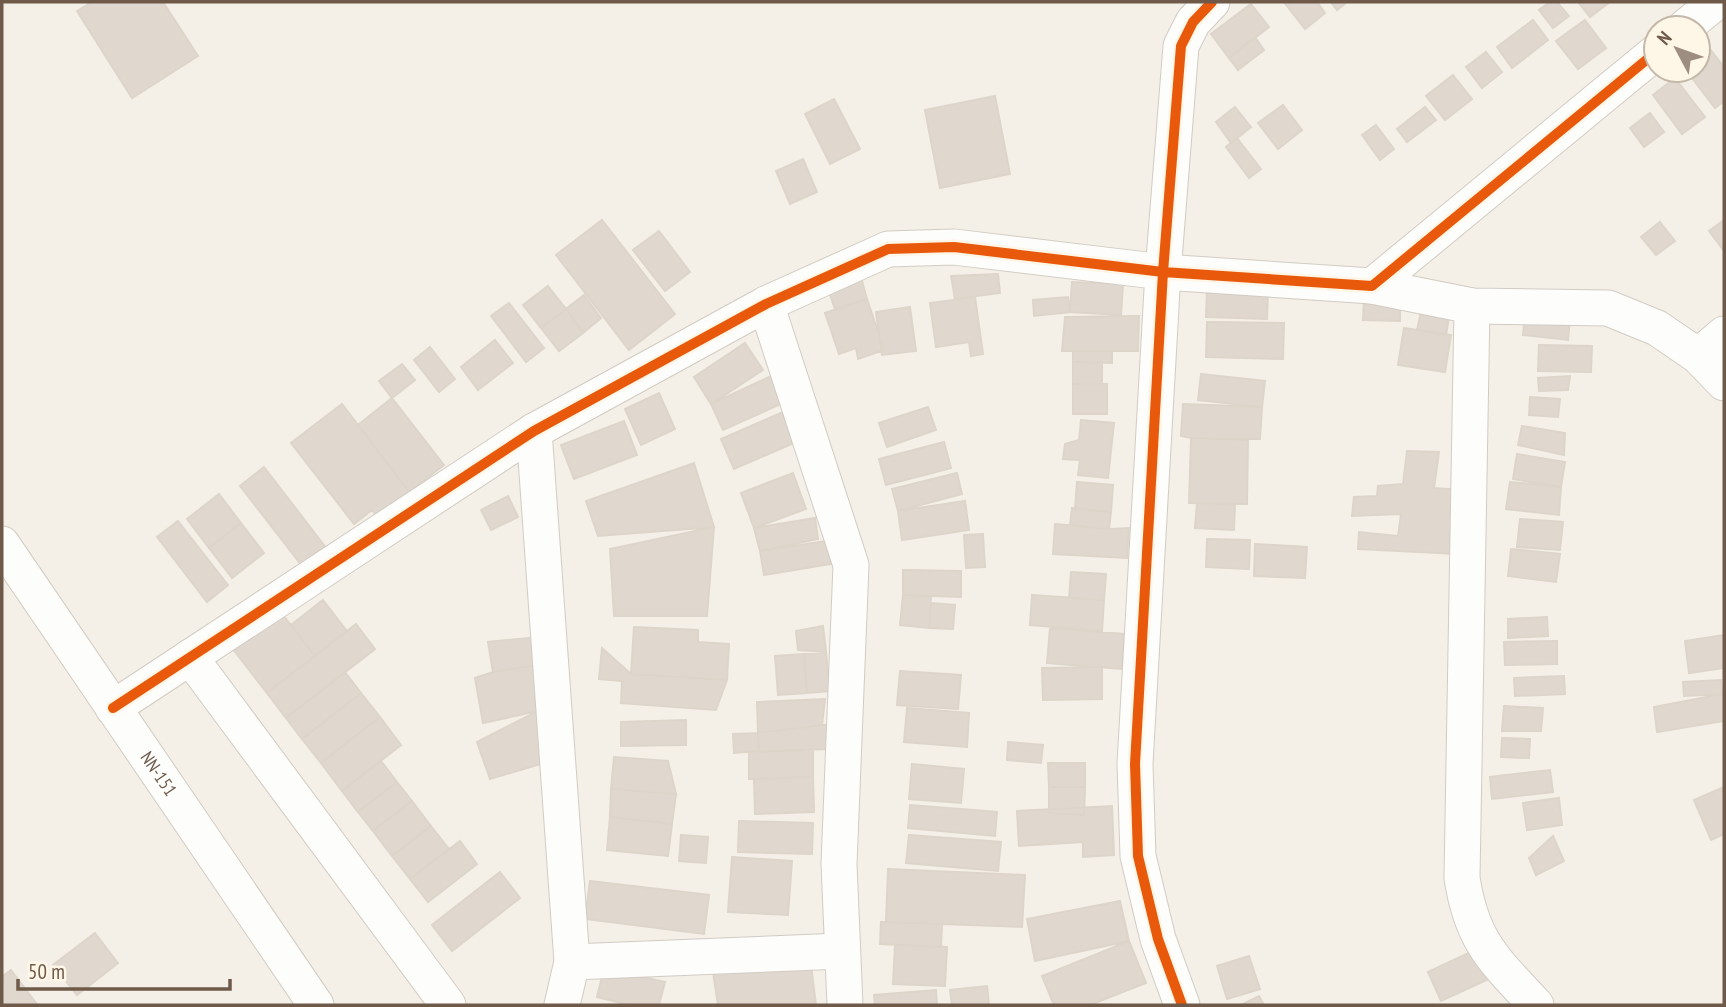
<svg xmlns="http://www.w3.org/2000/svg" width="1726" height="1007" font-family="'PT Sans Narrow',sans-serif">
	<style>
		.building { fill: #e0d8cf; stroke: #ddd4ca; stroke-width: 2 }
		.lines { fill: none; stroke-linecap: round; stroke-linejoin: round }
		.minor-casing { stroke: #d2cbc3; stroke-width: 37 }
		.minor { stroke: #fdfdfb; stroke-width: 35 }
		.cycleway-casing { stroke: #fef6e7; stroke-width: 15 }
		.cycleway { stroke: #e8590c; stroke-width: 10 }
		.labels { text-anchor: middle; stroke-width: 5; stroke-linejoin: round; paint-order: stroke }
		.street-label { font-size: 18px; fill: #6f5a4a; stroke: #fef6e7 }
	</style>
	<rect width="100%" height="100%" fill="#f4f0e7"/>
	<path class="building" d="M92,2H163L198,56L132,98L77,11Z
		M1284,2H1317L1325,13L1305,29Z
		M1331,2H1347L1337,10Z
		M1550,2H1557L1569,16L1553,28L1539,10Z
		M1578,2H1610L1590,17Z
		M1251,4L1269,27L1229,58L1211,34Z
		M1533,20L1548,40L1512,68L1497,47Z
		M1585,20L1606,48L1578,69L1556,41Z
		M1255,37L1264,50L1238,70L1229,58Z
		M1710,49L1724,67V101L1715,108L1686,70H1698V59Z
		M1486,52L1502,72L1482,88L1466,67Z
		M1453,75L1472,99L1445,120L1426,96Z
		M1675,78L1705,117L1682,134L1653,95Z
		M995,96L1010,174L940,188L925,110Z
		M834,99L860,149L830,164L805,114Z
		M1283,105L1302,130L1278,149L1258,123Z
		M1235,107L1251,127L1231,143L1216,122Z
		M1425,107L1436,120L1407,142L1397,129Z
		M1650,113L1664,132L1644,147L1630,128Z
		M1376,125L1394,149L1380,160L1362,135Z
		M1237,138L1261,169L1249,178L1226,147Z
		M803,159L817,192L790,204L776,171Z
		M602,220L675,314L629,350L556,255Z
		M1724,220V251L1709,231Z
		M1660,222L1675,241L1656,255L1641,237Z
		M659,231L690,272L665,291L633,250Z
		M860,274L867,299L835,309L827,286Z
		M998,274L1000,293L955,299L951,276Z
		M1072,282L1123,284L1121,315L1070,312Z
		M548,286L566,309L541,328L523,305Z
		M1207,288L1268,290L1267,319L1206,317Z
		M584,295L601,318L583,333L566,309Z
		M975,297L983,354L971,356L969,342L936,347L930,303Z
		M1068,297L1070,312L1034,316L1033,300Z
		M867,299L884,350L858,359L856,348L839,354L825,313Z
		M1364,300H1400V321L1363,320Z
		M509,303L544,348L526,362L491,316Z
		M910,307L916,351L882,355L876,312Z
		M1422,307L1450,311L1446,335L1417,330Z
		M566,309L583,333L559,351L541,328Z
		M1525,314L1570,319L1568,340L1523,335Z
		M1139,316L1138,351H1062L1065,317Z
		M1207,322L1284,323L1283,359L1206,357Z
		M1404,328L1451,335L1445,372L1398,365Z
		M495,340L513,363L478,390L461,367Z
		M745,343L763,370L711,404L694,377Z
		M1539,345L1592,346L1591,372L1538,371Z
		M430,347L455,379L439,392L414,360Z
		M1073,351H1112V363L1073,362Z
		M1073,362H1102V384H1073Z
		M402,364L415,380L392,398L379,381Z
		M1201,374L1265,381L1262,407L1198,400Z
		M771,376L783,403L723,430L711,404Z
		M1570,376L1568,390L1539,391L1538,378Z
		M1073,384H1107V414H1073Z
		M659,393L675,429L641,445L625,409Z
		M1530,397L1560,399L1558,417L1529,415Z
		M392,398L444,465L409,492L358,425Z
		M342,404L414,498L382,523L372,510L354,524L291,443Z
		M1183,404L1262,407L1260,439L1191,438L1181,436Z
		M928,407L936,430L887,447L879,423Z
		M790,409L803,439L734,469L721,439Z
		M1081,420L1114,423L1108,478L1078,475L1080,460L1063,459L1065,444L1079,440Z
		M624,421L637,455L574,479L561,445Z
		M1522,426L1565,433L1564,455L1518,445Z
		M1191,438L1248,440L1247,504L1189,503Z
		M944,442L951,468L886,485L879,459Z
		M1407,451L1439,452L1434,488L1463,490L1458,554L1358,549L1359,532L1398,536L1401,514L1352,516L1354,497L1377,496L1378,486L1403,484Z
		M1517,454L1565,462L1561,487L1513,479Z
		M694,463L714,527L598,536L586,501Z
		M264,467L330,553L306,571L240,486Z
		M793,473L806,509L754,528L741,493Z
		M957,473L962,494L898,511L892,489Z
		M1077,482L1113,485L1111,512L1075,509Z
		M1510,482L1561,487L1559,515L1506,509Z
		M219,494L241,523L209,548L187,519Z
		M508,496L518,517L491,530L481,510Z
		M965,501L969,530L902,540L898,511Z
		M1197,503L1235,505L1234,530L1195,528Z
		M1072,508L1111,512L1109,529L1070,525Z
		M815,518L818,539L760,551L754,528Z
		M1520,519L1563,522L1560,550L1517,547Z
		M178,521L228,585L207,602L157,537Z
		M241,523L264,553L232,578L209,548Z
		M1055,524L1109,529L1129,528L1127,558L1053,554Z
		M714,527L707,616H614L610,549Z
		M983,534L985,567L966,568L964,535Z
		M1207,539L1250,540L1249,569L1206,567Z
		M827,541L831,564L764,575L760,551Z
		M1255,544L1307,547L1305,578L1254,576Z
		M1511,549L1560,554L1556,582L1508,576Z
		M903,570L961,571V597L903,595Z
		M1071,572L1106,574L1104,600L1069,598Z
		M903,595L931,597L929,628L900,625Z
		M1032,595L1104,600L1102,631L1030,625Z
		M323,600L347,631L315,656L291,625Z
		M931,603L955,605L953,629L929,628Z
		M280,611L315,656L267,693L232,648Z
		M1547,617L1548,636L1508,638V619Z
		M356,624L375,649L286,718L267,693Z
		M823,626L826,652L798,650L796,631Z
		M634,627L698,630V642L729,644L727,680L631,674Z
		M1050,628L1124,634L1122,669L1047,663Z
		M1724,635V668L1689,673L1685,641Z
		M539,637L545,664L493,672L488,642Z
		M1557,641V664L1505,665L1504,642Z
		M602,648L631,674L727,680L716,710L621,703L622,681L599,679Z
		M826,652L830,691L807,693L804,654Z
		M804,654L807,693L778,695L775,656Z
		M545,664L538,711L483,723L475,678L493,672Z
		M1102,667V699L1043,700L1042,668Z
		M900,671L961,675L958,709L897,705Z
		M345,672L361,693L302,739L286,718Z
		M1564,676L1565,694L1515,696L1514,678Z
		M1721,680L1722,694L1684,696L1683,682Z
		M361,693L380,717L321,763L302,739Z
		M1722,694H1724V721L1657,732L1654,707Z
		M825,699L822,725L758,733L757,702Z
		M1504,706L1543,708L1541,731H1502Z
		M907,708L969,713L967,747L904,742Z
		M538,711L547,762L490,779L477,742Z
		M380,717L401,745L342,791L321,763Z
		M686,720V745L621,746V722Z
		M822,725H832L831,749L759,751L758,733Z
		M758,733L759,751L734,753L733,734Z
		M1502,738L1530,739L1529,758L1501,757Z
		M1008,742L1043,745L1041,763L1007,760Z
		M813,750V777L749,779V752Z
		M614,757L668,761L676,794L611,789Z
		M381,761L397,782L358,812L342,791Z
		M1048,763H1085V787H1049Z
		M912,764L964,769L961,803L909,799Z
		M1550,770L1553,792L1492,799L1490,777Z
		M813,777L814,812L755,814L754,779Z
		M397,782L412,801L373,831L358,812Z
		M1049,787H1085L1084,815L1049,813Z
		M1724,787V834L1711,840L1694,800Z
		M611,789L676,794L672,824L610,817Z
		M1559,798L1562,825L1527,830L1523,803Z
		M412,801L431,826L392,856L373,831Z
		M910,805L997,812L995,836L908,828Z
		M1112,806L1114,855L1083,857V842L1019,846L1017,811Z
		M610,817L672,824L668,856L607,850Z
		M739,821L813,823L812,854L738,852Z
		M431,826L449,849L410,879L392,856Z
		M681,835L708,837L706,863L679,861Z
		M909,835L1001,842L998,871L906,863Z
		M1553,836L1564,861L1536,875L1529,858Z
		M460,841L477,864L428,902L410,879Z
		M732,857L792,861L788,915L728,912Z
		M888,869L1025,875L1022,927L886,922Z
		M500,872L520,898L452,951L432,925Z
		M590,881L709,895L704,934L585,919Z
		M1120,901L1129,941L1035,961L1027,919Z
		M881,922L942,924L941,947L880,944Z
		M95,933L118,963L77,995L53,965Z
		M1129,941L1146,983L1090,1005H1054L1042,976Z
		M895,945L947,947L945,986L893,984Z
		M1477,949L1491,978L1441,1001L1428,972Z
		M1249,956L1260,989L1227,999L1217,966Z
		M810,958L816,1005H718L713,972Z
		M604,968L665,982L659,1005H629L597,997Z
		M11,970L36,1003L33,1005H2V977Z
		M987,986L989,1005H952L950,990Z
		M936,990L937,1005H875L874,995Z
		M1259,996L1264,1005H1241Z"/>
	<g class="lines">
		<g class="minor-casing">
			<g id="minor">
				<path d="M1684,28L1716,2"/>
				<path d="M1372,286L1472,306L1608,308L1657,328L1698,356L1724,383"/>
				<path d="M766,304L851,565L839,864L845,1005"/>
				<path d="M1472,306L1462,878C1472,942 1494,960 1536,1005"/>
				<path d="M1698,356L1724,334"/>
				<path d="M534,431L572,962L562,1005"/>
				<path id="s1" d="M2,544L316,1005"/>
				<path d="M190,657L448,1005"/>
				<path d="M113,708L534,431L766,304L888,249L954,247L1163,272L1372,286L1656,52"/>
				<path d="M572,962L842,951"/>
				<path d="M1182,1005L1158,939L1138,856L1135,764L1163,272L1181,46L1193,22L1212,2"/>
			</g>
		</g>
		<use href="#minor" class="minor"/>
		<g class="cycleway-casing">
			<path id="cycleway" d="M113,708L534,431L766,304L888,249L954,247L1163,272L1372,286L1656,52
				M1182,1005L1158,939L1138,856L1135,764L1163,272L1181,46L1193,22L1212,2"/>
		</g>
		<use href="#cycleway" class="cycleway"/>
	</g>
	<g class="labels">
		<g class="street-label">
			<text dy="6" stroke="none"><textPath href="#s1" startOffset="278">NN-151</textPath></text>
		</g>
	</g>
	<rect width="1726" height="1007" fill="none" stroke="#6f5a4a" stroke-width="7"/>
	<g transform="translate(1677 49) rotate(311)"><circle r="33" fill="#fef6e7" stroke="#c5b8a8" stroke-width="2"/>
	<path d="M0-5L12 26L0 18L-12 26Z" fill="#9e8e81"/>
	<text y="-10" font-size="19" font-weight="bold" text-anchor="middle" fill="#6f5a4a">N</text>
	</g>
	<path d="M18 979v10h212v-10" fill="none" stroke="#6f5a4a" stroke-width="3.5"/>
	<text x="28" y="979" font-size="21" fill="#6f5a4a" stroke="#fef6e7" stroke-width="5" paint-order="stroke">50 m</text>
</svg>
